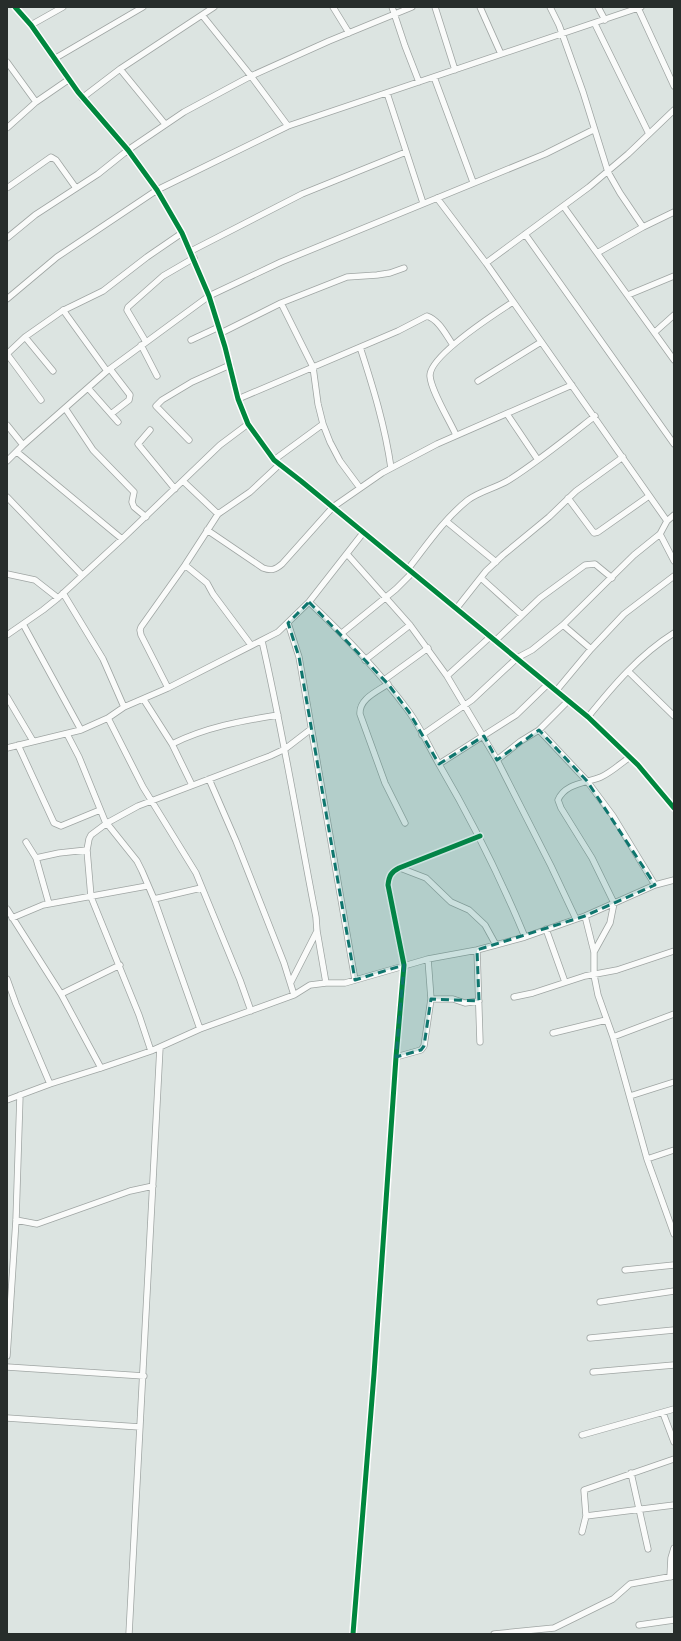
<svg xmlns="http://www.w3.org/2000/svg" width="681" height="1641" font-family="Lato,sans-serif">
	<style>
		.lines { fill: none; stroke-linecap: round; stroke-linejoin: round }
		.street-casing { stroke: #9fa5a3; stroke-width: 7 }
		.street { stroke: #fafbfa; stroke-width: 5.5 }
		.cycleway-casing { stroke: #fff; stroke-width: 8 }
		.cycleway { stroke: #00873e; stroke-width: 5 }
		.marked { fill: #0f766e; fill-opacity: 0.2; stroke: #0f766e; stroke-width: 3; stroke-dasharray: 8 5; stroke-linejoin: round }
	</style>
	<rect width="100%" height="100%" fill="#dce4e1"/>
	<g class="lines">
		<g class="street-casing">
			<path id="street" d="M15,7L31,25L78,92L128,150L157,190L182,233L209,296L225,347L238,399L248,424L274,460L301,481L588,717L638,765L674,808
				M333,7L349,33
				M392,7L405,46L419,82
				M435,7L455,70
				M480,7L501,54
				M550,7L559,25L583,92L608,172L620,193L643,227
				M598,7L605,20
				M638,8L674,86
				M202,15L251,76L288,126
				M595,24L649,134
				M31,25L63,7
				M54,59L143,7
				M7,62L36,102
				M120,69L165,124
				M434,77L473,182
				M387,93L423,203
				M82,98L120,69L214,7
				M7,128L36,102L68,80
				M7,188L51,157L56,160L76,188
				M437,198L486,263L667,521
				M564,207L674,360
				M525,234L674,444
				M7,238L35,215L98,174L128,150L184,112L251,76L329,41L412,7
				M191,251L302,194L406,152
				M597,253L643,227L674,212
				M486,263L589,187L628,154L674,110
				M628,295L674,276
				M7,299L57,257L157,190L288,126L641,7
				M281,303L313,367L318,404L323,424L330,442L340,461L360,488
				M63,310L107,371
				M655,332L674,315
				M221,333L281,303L347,277L377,275L390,273L404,268
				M25,337L53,371
				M191,340L219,327
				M146,342L127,310L128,307L163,276L194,258
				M141,345L157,376
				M360,347C373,387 385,426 391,468
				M7,354L25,337L62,311L103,291L147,257L182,233
				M7,354L41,400
				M110,369L130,395L129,400L111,414
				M478,381L541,342
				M88,388L118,422
				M238,399L398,331L427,316C439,320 446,335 453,345
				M65,408L93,450L134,492L132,502L134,507L146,517
				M507,414L538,460
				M7,425L23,445
				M150,430L138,444L175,489
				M456,435C450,421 431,391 430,376C429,356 496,313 513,302
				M189,440L156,406L162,400L192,382L230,365
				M17,452L122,539
				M274,460L323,424
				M7,461L23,445L107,371L209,296L281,262L545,154L593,130
				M183,481L218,514
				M7,497L82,575
				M568,498L594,533L598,532L649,496
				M446,521L496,562
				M207,530L263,568C271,571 275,570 282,564L333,507L382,473L437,444L572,385
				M660,534L674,561
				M347,554L410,625L447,676L497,760L551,866L576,919
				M185,565L207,583L213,594L251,645
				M408,569C426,546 444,519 468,500C480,491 496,488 509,480C539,461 567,438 595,416
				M7,574L35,580L58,598
				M481,578L522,615
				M63,593L103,659L124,707
				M309,602C344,635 378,670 407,709C420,726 429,747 440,766C473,822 500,877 525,937
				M456,609L486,571L503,555L549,517L576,491L623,457
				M288,623L299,657L355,980
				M23,624L81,730
				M563,625L591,649
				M342,633L396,589L412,573
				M7,635L43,610L58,598L122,539L220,445L248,424
				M262,641C283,732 298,825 316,917L317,931L326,983
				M495,641L540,598L585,565L595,564L612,578
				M365,660L410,625
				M628,671L674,716
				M447,676L490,637
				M384,680L428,648
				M388,684C376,692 359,699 360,714L385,783L405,823
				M168,688L141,635L140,630L141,627L185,565L218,514L250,492L279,465
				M556,691L591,649L624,614L674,576
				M7,697L33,741
				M144,700L172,744
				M588,717C613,686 639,655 674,633
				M108,718L143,787L196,873L240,980L251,1011
				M539,730L587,781L613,816L655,885
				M67,734L79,757L105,821L137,861L142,871L154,899L200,1029
				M422,735L472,700L517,658L532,650L563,625L634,555L660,534L667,521L674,515
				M18,745L54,823L61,826L100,810
				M7,748L81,730L108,718L124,707L168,688L278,632L309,602L363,533
				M497,760L521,741L539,730L568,701
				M439,764L516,715L548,684
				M209,779L236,841L284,963L294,995
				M192,785L172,744C206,727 241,721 278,715
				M26,842L36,858L49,904
				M36,858L59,853L87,850
				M400,868L426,878L451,902L469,910L485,925L496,945
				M154,899L201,888
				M7,909L61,994L101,1068
				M585,916L594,952V975L598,995L613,1037L647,1159L674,1234
				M12,918L43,905L147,886
				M546,929L565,982
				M477,950L480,1042
				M594,952L610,923L614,903L592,858L561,808L558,800C565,783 587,783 601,777C612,772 621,763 630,757
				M7,979L16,1004L50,1084
				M291,982L317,931
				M61,994L120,965
				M514,997L533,993L585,976L617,970L674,951
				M431,999H453L465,1003L479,1001
				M553,1033L606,1020
				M613,1037L674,1014
				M151,1051L139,1015L91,897L87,850L89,839L91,835L107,823L138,806L270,756L285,749L311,729
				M396,1057L421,1050L424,1046L431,999L428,959
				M630,1096L674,1082
				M7,1100L50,1084L101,1068L151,1051L200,1029L294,995L310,985L326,983H345L428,959L477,950L525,937L585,916L655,885L674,880
				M647,1159L674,1150
				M16,1220L37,1224L130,1191L153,1186
				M625,1270L674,1265
				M600,1302L674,1291
				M590,1338L674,1330
				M7,1356L16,1220L20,1095
				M7,1367L144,1376
				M593,1372L674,1365
				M663,1413L674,1442
				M7,1418L140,1427
				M582,1435L674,1409
				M631,1473L648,1549
				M586,1516L584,1490L674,1459
				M582,1532L586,1516L674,1505
				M670,1577L671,1558L674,1548
				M639,1625L674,1620
				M129,1634L160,1047
				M353,1634L374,1374L396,1057L404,965L388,885C389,876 391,872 399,868L480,836
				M494,1634L554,1628L613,1599L630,1584L674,1576"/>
		</g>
		<use href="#street" class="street"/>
		<g class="cycleway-casing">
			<path id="cycleway" d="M15,7L31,25L78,92L128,150L157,190L182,233L209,296L225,347L238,399L248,424L274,460L301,481L588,717L638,765L674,808
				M353,1634L374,1374L396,1057L404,965L388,885C389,876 391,872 399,868L480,836"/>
		</g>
		<use href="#cycleway" class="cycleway"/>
	</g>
	<path class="marked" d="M309,602L388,684L409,712L439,764L484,736L497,760L539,730L587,781L655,885L585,916L477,950L479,1001L431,999L424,1046L421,1050L396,1057L404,965L355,980L299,657L288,623Z"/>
	<rect width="681" height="1641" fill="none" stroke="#272d2b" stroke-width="16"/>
</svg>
